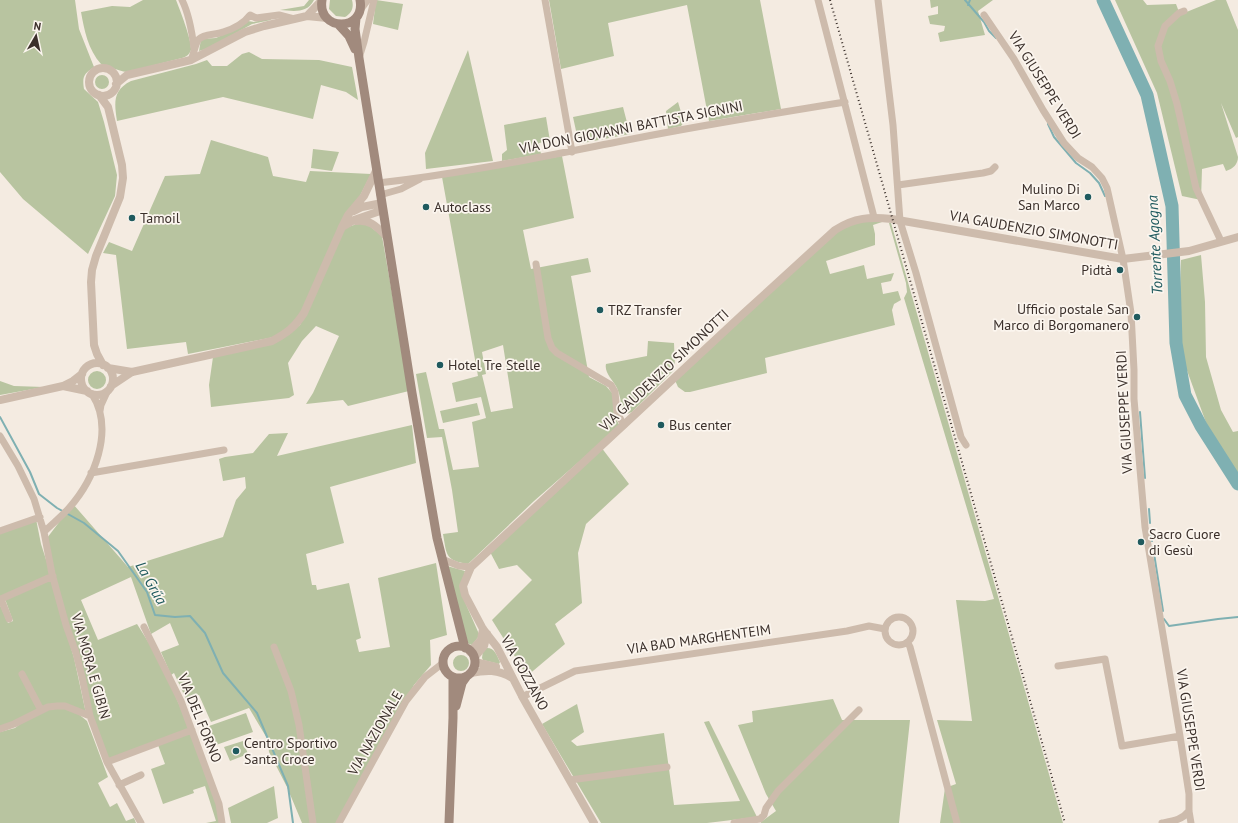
<svg xmlns="http://www.w3.org/2000/svg" width="1238" height="823" font-family="'PT Sans',sans-serif">
	<style>
		.green { fill: #b8c4a0; fill-rule: evenodd }
		.lines { fill: none; stroke-linecap: round; stroke-linejoin: round }
		.stream { stroke: #7fb0b2; stroke-width: 2 }
		.river { stroke: #7fb0b2; stroke-width: 13 }
		.minor { stroke: #cdbbac; stroke-width: 7 }
		.tertiary { stroke: #cdbbac; stroke-width: 8 }
		.secondary { stroke: #a18a7d; stroke-width: 9 }
		.rail { stroke: #3b302b; stroke-width: 2; stroke-dasharray: 1 3; stroke-linecap: butt }
		.poi-dot { fill: #1f5a5e; stroke: #fbf5ee; stroke-width: 1.5 }
		.labels { text-anchor: middle; stroke-width: 3.5; stroke-linejoin: round; paint-order: stroke }
		.street-label { font-size: 14px; fill: #3b302b; stroke: #fbf5ee }
		.poi-label { font-size: 14px; fill: #3b302b; stroke: #fbf5ee; text-anchor: start }
		.water-label { font-size: 15px; font-style: italic; fill: #1f5a5e; stroke: #fbf5ee }
	</style>
	<rect width="100%" height="100%" fill="#f4ebe1"/>
	<path class="green" d="M0,0H75L79,29L94,67C84,74 82,76 84,89L98,102L104,122L117,175L115,196L88,254L23,199L0,172Z
		M143,0H176C180,10 192,41 191,50C189,55 186,57 182,58L127,72C117,71 110,66 101,64C88,50 84,29 81,12L112,6L130,7Z
		M309,0H314C307,14 293,11 280,10L304,6Z
		M330,0H352C354,7 352,13 345,17L336,16L329,9Z
		M376,0L403,4L398,30L373,24Z
		M549,0H760L781,109L709,121L687,5L608,23L614,56L561,69Z
		M930,0H993L978,11L985,35L940,42L938,33L944,31L945,26L930,24L928,16L938,14V6L931,8Z
		M1115,0H1143L1147,5L1176,4L1179,12L1184,13L1216,0H1226L1238,30V137L1236,138L1221,103L1238,157C1238,164 1233,169 1226,171L1223,164L1202,169L1201,200L1182,196L1157,93Z
		M270,18L271,20L252,24L209,48L199,51L201,39L216,38L222,35L248,21L254,22Z
		M468,50L493,161L426,169L425,153Z
		M249,52L262,59L319,60L352,67L358,100L346,92L321,85L313,119L223,97L117,121C114,102 113,90 131,81L196,64L207,60L212,66H227L242,54Z
		M95 82a7 7 0 1 1 14 0a7 7 0 1 1-14 0Z
		M678,102L684,122L681,126L668,129L666,111Z
		M623,107L630,134L583,143L578,140L573,117Z
		M546,117L550,141L539,143L541,154L502,161V154L507,150L504,125Z
		M211,140L268,157L273,176L306,182L310,171L371,174L296,322L274,337L188,354L186,342L127,349L116,255L103,253L109,242L132,251L165,176L200,174Z
		M313,149L339,152L332,171L311,168Z
		M562,156L574,218L523,230L531,269L588,258L591,272L571,276L589,377L606,386L613,394L614,416L620,426L534,501L468,564C445,560 447,556 443,534L458,532L452,490L442,437L427,438L416,374L426,372L439,429H444L453,470L479,467L472,422L486,418L481,397L456,402L452,383L478,376L442,177ZM503,345L513,408L491,412L482,375L486,374L482,352Z
		M853,221L882,222L873,225L875,234V245L826,261L830,274L864,265L867,279L894,273L891,281L881,283L883,294L898,291L901,300L894,304L892,310L895,325L765,358L767,373L690,392H685L678,387L674,378L835,230Z
		M360,223L367,224L382,236L409,391L348,406L343,400L306,404L313,393L339,336L316,326L302,341L288,363L294,395L289,398L211,407L209,385L213,357L272,344L300,325L345,228Z
		M889,223H891L1063,823H940L945,788L956,784L937,720L972,721L956,600L985,601L994,599L904,298L907,292L906,283Z
		M1201,255L1205,302L1206,357L1221,410L1233,432L1238,431V474L1208,428L1185,365L1179,331L1181,260Z
		M648,341L674,343L675,369L632,412L627,414L622,411C621,402 620,395 617,388C613,380 604,373 606,364L647,356Z
		M88 380a9 9 0 1 1 18 0a9 9 0 1 1-18 0Z
		M0,381L14,386L44,387L0,395Z
		M477,403L480,415L443,423L440,411Z
		M412,425L416,463L330,487L344,543L306,554L312,585H316L317,590L349,583L361,638L356,640L359,652L390,647L378,578L436,563L447,635L430,640L431,665L414,685L338,823H314L291,691L313,823H302L287,787L269,752L268,740L249,708L211,722L199,695L186,699L174,673L171,675L161,652L179,645L170,623L151,634L131,577L81,600L98,640L137,624L159,659L190,729L104,762L44,542L73,504L128,567L223,537L236,500L246,488L245,477L223,481L219,459L225,457L253,453L269,434L288,433L277,456Z
		M601,447L629,484L586,524L578,553L582,603L555,624L565,644L527,676L492,620L532,580L517,565L499,569L489,550Z
		M36,519L41,544L51,575L0,597V533Z
		M447,566L465,571L461,593L479,634V636L472,645L469,644L464,638Z
		M51,580L74,658L87,718L69,706L40,709L0,729V605L8,623L13,621L5,599Z
		M487,648C495,648 497,656 500,662L499,664L483,660L482,658L483,650Z
		M453 663a8 8 0 1 1 16 0a8 8 0 1 1-16 0Z
		M833,699L842,720H910L899,823H761V822L776,811L766,794L738,725L753,722L752,711Z
		M577,704L584,732L571,741L577,746L664,733L674,805L740,801L704,722L709,721L757,817L707,823H601L542,724Z
		M59,706L76,712L87,721L108,777L98,783L110,807L117,803L126,821L134,818L136,823H0V732L15,728L30,716Z
		M246,713L253,732L216,745L209,726Z
		M191,732L217,804L220,823H206L216,821L205,786L193,790L194,793L163,804L151,769L165,764L158,745Z
		M243,741L248,754L230,761L224,747Z
		M274,786L278,818L267,823H231L228,808Z"/>
	<g class="lines">
		<path class="stream" d="M965,0L984,22L989,31L996,38
			M968,5L970,0
			M1048,124L1054,137L1076,163L1090,173L1099,183L1105,196
			M1140,412L1145,478
			M0,417L30,472L39,494L57,508L84,523L118,551L147,592L155,615L175,617L190,616L205,633L223,673L257,713L288,786L293,823
			M1149,509L1150,523
			M1151,532L1152,541
			M1153,547L1163,611
			M1164,619L1169,626L1218,619L1238,617"/>
		<path class="river" d="M1103,0L1147,95L1172,206L1176,343L1185,395L1201,426L1238,484"/>
		<path class="minor" d="M182,0C189,14 192,32 194,48
			M545,0L572,152
			M818,0L874,217
			M878,0L893,125L900,221L916,273L961,437L966,445
			M1184,11L1179,13L1165,26L1158,46L1161,61L1170,81L1177,104L1196,188L1221,241
			M984,15L1014,59L1043,110L1064,143L1078,158L1092,167L1102,178L1107,188L1123,259L1131,313L1134,370V399L1145,527L1180,736L1189,794V811L1191,823
			M359,58L364,42L374,0
			M191,60C194,54 195,43 199,39C204,34 216,35 223,32C233,29 244,23 250,15L256,18L279,15L294,19
			M378,183C460,174 541,157 622,141C696,126 771,114 845,102
			M898,185L983,173L991,171L995,167
			M380,195L401,189L420,179
			M536,264L548,338L552,348L557,353L611,385L615,392L617,413L624,425
			M100,411L101,405L107,392
			M0,436L18,466L34,499L44,532L52,574L66,625L76,653L82,677L90,716L107,762L141,823
			M91,473L224,450
			M0,531L40,517
			M44,532C52,524 61,517 69,508C94,480 115,430 92,394
			M442,559L459,566L471,567
			M885 631a14 14 0 1 1 28 0a14 14 0 1 1-28 0Z
			M9,619L1,599L53,576
			M144,627L181,701L219,804L222,823
			M908,643L910,647L957,823
			M274,647L291,691L299,725L313,823
			M1058,666L1105,659L1122,746L1180,736
			M22,674L41,710
			M522,697L575,671L847,631L869,626L885,629
			M0,729L14,724L48,707L57,706H65L90,716
			M107,762L192,730
			M570,780L667,767
			M119,785L141,775
			M339,823L406,701L425,677L443,663
			M734,823L760,819L764,815L766,808L778,791L859,710
			M1162,823C1173,821 1182,820 1189,811"/>
		<path class="tertiary" d="M361,8L367,0
			M307,16L322,0
			M89 82a14 14 0 1 1 28 0a14 14 0 1 1-28 0Z
			M116,84L127,75L191,60L245,32L264,26L307,16L327,18
			M99,95L108,107L122,165L123,178L120,197L96,256L92,270L91,282L94,345L97,354L103,365
			M354,211L362,207L382,203
			M356,221C370,219 377,227 386,236
			M342,227L354,220L383,210
			M81 379a16 16 0 1 1 32 0a16 16 0 1 1-32 0Z
			M108,368L132,372
			M63,386L87,391
			M111,386L132,372L272,341C287,333 295,327 304,313L342,227L348,215L364,196L376,171
			M0,400L63,386L73,381L82,374
			M470,652L481,640L483,629
			M474,658L484,646L487,634
			M475,662L496,667
			M470,673C486,670 498,669 512,678
			M594,823L523,698L497,647L483,629L465,595L463,586L471,567L743,314L835,230C855,217 870,217 892,219L1123,259L1189,251L1238,237"/>
		<path class="secondary" d="M322,0C317,32 366,32 360,0
			M356,18L355,29L359,58L412,393L437,538L465,648
			M338,24L349,36L355,49
			M443 662a16 16 0 1 1 32 0a16 16 0 1 1-32 0Z
			M456,706L462,683L467,676
			M449,823L453,718V677"/>
		<path class="rail" d="M830,0L1065,823"/>
	</g>
	<g class="poi-dot">
		<circle cx="1088" cy="197" r="4"/>
		<circle cx="426" cy="207" r="4"/>
		<circle cx="132" cy="218" r="4"/>
		<circle cx="1120" cy="270" r="4"/>
		<circle cx="600" cy="310" r="4"/>
		<circle cx="1137" cy="317" r="4"/>
		<circle cx="440" cy="365" r="4"/>
		<circle cx="661" cy="425" r="4"/>
		<circle cx="1141" cy="542" r="4"/>
		<circle cx="236" cy="751" r="4"/>
	</g>
	<g class="labels">
		<g class="street-label">
			<text transform="translate(1045 85) rotate(58)" y="5">VIA GIUSEPPE VERDI</text>
			<text transform="translate(631 127) rotate(-11)" y="5">VIA DON GIOVANNI BATTISTA SIGNINI</text>
			<text transform="translate(1034 230) rotate(10)" y="5">VIA GAUDENZIO SIMONOTTI</text>
			<text transform="translate(664 370) rotate(-43)" y="5">VIA GAUDENZIO SIMONOTTI</text>
			<text transform="translate(1124 412) rotate(-93)" y="5">VIA GIUSEPPE VERDI</text>
			<text transform="translate(699 639) rotate(-8)" y="5">VIA BAD MARGHENTEIM</text>
			<text transform="translate(91 666) rotate(74)" y="5">VIA MORA E GIBIN</text>
			<text transform="translate(525 673) rotate(61)" y="5">VIA GOZZANO</text>
			<text transform="translate(200 718) rotate(68)" y="5">VIA DEL FORNO</text>
			<text transform="translate(1191 730) rotate(81)" y="5">VIA GIUSEPPE VERDI</text>
			<text transform="translate(375 733) rotate(-60)" y="5">VIA NAZIONALE</text>
		</g>
		<g class="poi-label">
			<text x="1080" y="194" text-anchor="end">Mulino Di<tspan x="1080" dy="16">San Marco</tspan></text>
			<text x="434" y="212">Autoclass</text>
			<text x="140" y="223">Tamoil</text>
			<text x="1112" y="275" text-anchor="end">Pidtà</text>
			<text x="1129" y="314" text-anchor="end">Ufficio postale San<tspan x="1129" dy="16">Marco di Borgomanero</tspan></text>
			<text x="608" y="315">TRZ Transfer</text>
			<text x="448" y="370">Hotel Tre Stelle</text>
			<text x="669" y="430">Bus center</text>
			<text x="1149" y="539">Sacro Cuore<tspan x="1149" dy="16">di Gesù</tspan></text>
			<text x="244" y="748">Centro Sportivo<tspan x="244" dy="16">Santa Croce</tspan></text>
		</g>
		<g class="water-label">
			<text transform="translate(1155 245) rotate(-93)" y="5">Torrente Agogna</text>
			<text transform="translate(151 583) rotate(60)" y="5">La Grűa</text>
		</g>
	</g>
	<g transform="translate(36 36) rotate(9)" stroke="#fbf5ee" stroke-width="3" paint-order="stroke">
	<path d="M0-3L7 15L0 10L-7 15Z" fill="#3b302b"/>
	<text y="-6" font-size="11" font-weight="bold" text-anchor="middle" fill="#3b302b">N</text>
	</g>
</svg>
